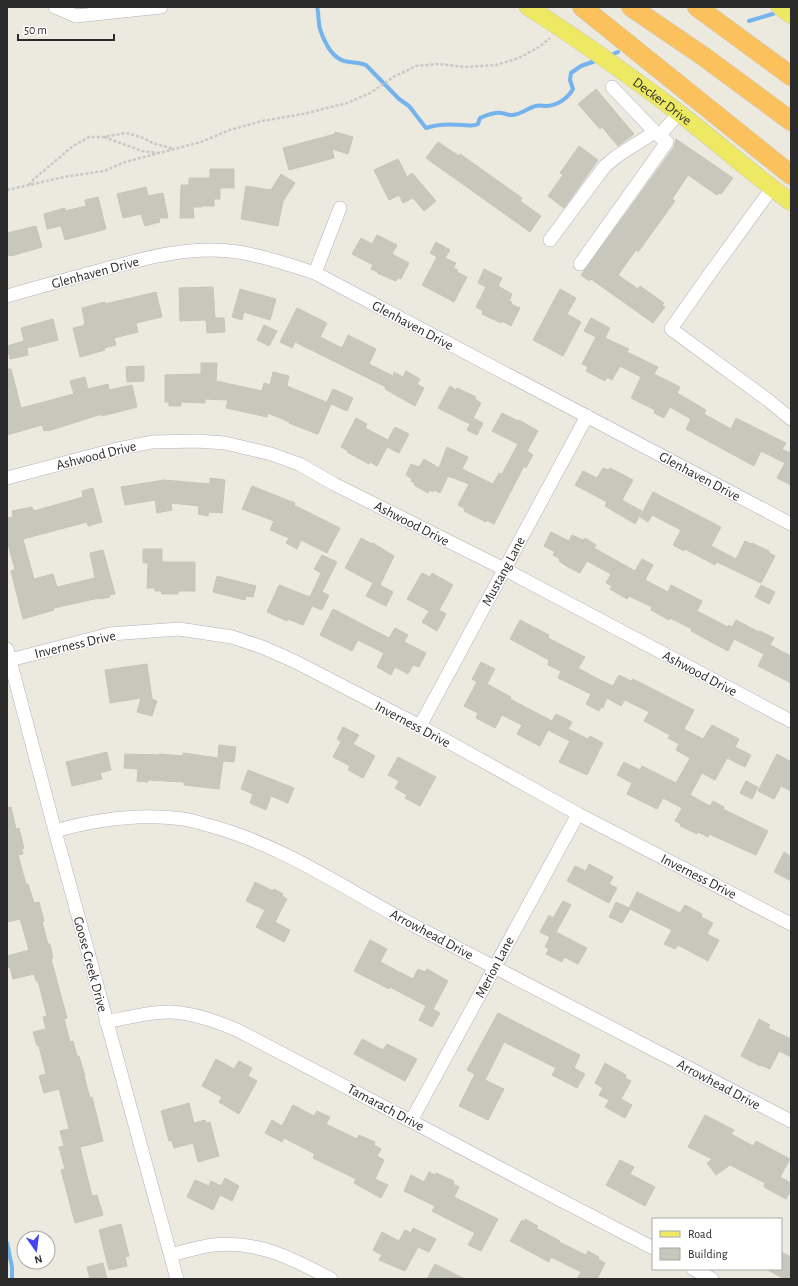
<svg xmlns="http://www.w3.org/2000/svg" width="798" height="1286" font-family="'Alegreya Sans',sans-serif">
	<style>
		.lines { fill: none; stroke-linecap: round; stroke-linejoin: round }
		.stream { stroke: #74b3eb; stroke-width: 4 }
		.building { fill: #c8c7bc; stroke: #c8c5b7 }
		.minor-casing { stroke: #b1b1be; stroke-width: 14 }
		.major-casing { stroke: #c8c8c8; stroke-width: 18 }
		.highway-casing { stroke: #c8c8c8; stroke-width: 20 }
		.path { stroke: #c8c8c8; stroke-width: 2.5; stroke-dasharray: 3 2; stroke-linecap: butt }
		.minor { stroke: #fff; stroke-width: 13 }
		.major { stroke: #ede962; stroke-width: 17 }
		.highway { stroke: #fac15c; stroke-width: 19 }
		.labels { text-anchor: middle; stroke-width: 3; stroke-linejoin: round; paint-order: stroke }
		.street-label { font-size: 14px; fill: #2b2b2b; stroke: #fff }
	</style>
	<rect width="100%" height="100%" fill="#ece9de"/>
	<g class="lines">
		<path class="stream" d="M317,7C319,14 318,22 320,29C324,41 331,57 344,61C352,63 359,62 366,65L399,99L409,106L426,128C437,124 451,124 462,125C468,125 473,127 478,124L480,118C487,115 494,112 501,113C504,113 507,115 510,115C520,116 527,108 536,106C539,105 543,106 546,106C557,106 568,98 573,89L570,80L571,73L581,66L598,60
			M749,21L779,12
			M609,56L618,52
			M7,1243L12,1267V1279"/>
	</g>
	<path class="building" d="M596,89L634,134L618,146L602,127L600,129L578,104Z
		M335,132L353,137L348,154L332,149L334,158L289,170L283,148L335,134Z
		M676,139L733,178L721,194L719,193L717,195L688,175L672,199L675,201L638,252L636,250L618,275L638,289L640,286L664,303L662,305L665,307L653,323L591,279L589,281L581,275L674,147Z
		M438,142L459,156L460,154L522,198L520,201L541,216L530,232L426,158Z
		M579,146L598,160L564,208L548,196L563,175L560,173Z
		M398,159L407,177L412,173L436,201L424,211L413,198L403,203L399,195L389,200L374,170Z
		M210,169H234V188H220V199H214V206H202V207H193L194,218H180L181,185H189V178H210Z
		M281,174L295,183L283,201L278,226L241,219L246,186L271,190Z
		M146,187L148,196L163,193L168,218H159L160,222L145,226L141,214L123,218L117,194Z
		M98,197L106,229L65,240L61,226L47,229L44,214L65,208V211L86,206L85,200Z
		M36,226L42,247L11,256L10,255L7,256V233Z
		M377,235L397,245L392,254L409,263L401,279L397,278L396,281L377,273L378,272L371,269L373,265L352,254L361,238L372,244Z
		M436,242L450,250L445,258L456,263L453,268L458,270L457,272L467,277L454,302L422,285L437,257L430,253Z
		M484,269L502,278L498,286L512,294L509,301L512,302L511,304L520,308L511,326L502,321L501,323L482,314L483,311L476,307L486,287L478,283Z
		M213,287L215,318H224L225,332L207,333L206,320L180,321L179,288Z
		M240,289L276,299L270,320L244,312L242,320L232,317Z
		M560,289L576,298L567,314L581,322L563,356L533,340Z
		M156,292L162,317L136,323L138,332L114,338L116,345L104,348L105,350L80,357L73,328L83,326V325L85,324L82,308L105,302V304Z
		M297,308L327,323L320,337L342,348L348,335L376,349L369,364L393,376L394,372L403,377L406,371L420,379L417,384L424,388L415,406L385,389L386,387L295,342L292,348L280,342Z
		M591,318L610,328L605,338L629,349L627,352L658,367L654,374L680,387L677,393L706,410L704,414L731,429L736,418L786,443L782,449L790,453L791,451V485L777,478L785,463L761,451L754,466L686,429L691,419L670,407L664,418L654,413L655,410L631,398L641,377L620,366L612,380L607,377L605,381L586,371L588,367L582,364L596,337L584,331Z
		M53,319L58,340L27,348L28,355L10,359L7,346L24,341L21,328Z
		M264,325L277,331L269,346L257,340Z
		M201,363H217L216,381L262,391L264,383L270,385L273,372L289,376L287,386L331,404L318,434H317L289,423V422L268,413L267,417L226,408L228,400L205,399V403L181,402V406H169V402H165V375L201,374Z
		M144,366V381L127,382L126,367Z
		M7,369H11L21,408L74,394L70,381L85,377L88,389L108,384L109,390L132,385L137,407L102,416V414L48,431L47,430L44,431L42,425L7,435Z
		M450,386L456,390L457,388L476,397L475,399L481,403L473,418L483,423L477,435L467,430L470,424L438,408Z
		M333,389L353,398L347,411L327,402Z
		M502,413L518,421L519,420L538,431L527,451L533,455L526,468L524,466L494,524L487,520L486,522L464,511L465,509L458,505L469,484L448,476L440,493L434,490L433,492L429,490L428,493L414,485L415,483L411,481L412,479L406,475L411,464L419,467L424,459L439,468L447,447L468,457L462,469L493,484L499,473L502,474L518,444L492,431Z
		M356,418L367,424L365,428L388,440L395,427L409,434L399,453L387,447L377,466L370,462L369,464L347,452L348,451L341,447Z
		M603,468L608,470L610,468L633,480L622,500L642,511L635,524L605,506L607,502L575,485L583,471L597,478Z
		M210,478L225,480L222,513L209,512L208,516L198,514L199,506L171,503L172,510L157,513L155,500L125,505L121,487L164,480L210,484Z
		M252,486L295,503L294,505L340,528L327,553L301,540L297,549L286,543L289,538L270,530L274,521L242,509Z
		M93,488L102,522L88,526L87,522L23,539L34,579L53,574L57,587L95,578L90,553L103,550L115,594L109,595L110,597L100,599L99,598L54,608V610L23,619L11,571L15,569L7,541V518L13,517L12,511L32,507L34,511L83,497L82,491Z
		M653,492L721,527L711,546L736,559L745,541L751,544L752,543L769,551V553L775,556L761,583L717,562L715,565L685,549L684,551L673,545L681,530L652,515L648,522L640,517Z
		M551,532L569,541L572,535L583,540L585,538L596,545L594,548L635,571L642,559L653,565L645,580L668,592L671,585L702,601L697,611L728,627L729,625L732,627L736,620L759,632L760,631L774,638L770,645L791,656V683L758,666L764,654L734,639L728,651L691,631L692,629L670,618L669,620L651,610L652,607L629,596L627,599L610,589L612,586L606,583L611,574L587,561L580,573L568,567L559,561L560,559L553,555L555,552L544,546Z
		M361,538L372,544L373,543L394,556L380,585L393,592L386,606L366,596L373,583L345,568Z
		M143,549H162V562H195V591H178V594H162L161,591H155V588H147L148,563H143Z
		M322,555L337,562L322,592L329,595L322,610L312,606L303,625L288,619L287,621L267,612L279,585L310,597L321,573L314,569Z
		M422,573L430,577L432,573L453,585L439,610L446,614L437,631L422,622L429,611L407,599Z
		M217,576L256,586L253,597L246,596L245,600L213,592Z
		M761,585L775,592L769,604L755,597Z
		M333,609L389,638L395,628L408,635L404,642L426,653L419,667L413,665L408,674L395,667L391,675L377,667L384,653L358,640L352,651L320,635Z
		M520,620L549,635L548,638L585,657L578,668L600,680L613,686L619,675L631,681L633,679L694,710L684,729L703,739L712,725L739,739L735,747L751,755L745,767L727,758L715,780L702,773L690,795L710,806L713,801L724,807L723,809L768,831L756,855L709,834L708,837L698,832L697,834L680,826L681,824L675,821L682,808L663,798L657,809L627,794L632,783L617,775L624,762L640,770L642,766L676,783L690,758L676,750L679,744L668,738L670,735L644,721L649,712L625,700L621,706L607,698L603,708L601,707L599,711L586,704L591,694L558,678L561,671L548,665L549,660L510,639Z
		M481,662L495,669L487,684L511,697L510,699L552,721L556,714L572,722L568,729L588,739L590,736L603,743L587,775L559,762L570,741L548,730L540,746L517,734L522,725L502,715L495,728L476,718L478,713L464,706L477,682L472,679Z
		M147,664L152,699L157,701L152,716L137,712L141,698L110,703L105,670Z
		M343,727L359,735L353,744L375,756L363,778L348,770L350,766L333,757L341,742L337,739Z
		M219,745L236,747L234,762L223,761L219,789L184,785V782L148,780V782L137,781L138,769L124,768L125,754L159,755V754L183,756V753L218,758Z
		M107,752L111,770L100,773L102,779L72,786L66,762Z
		M777,754L791,762V791L781,786L774,799L758,791Z
		M398,757L436,777L420,806L405,798L407,795L395,788L399,781L388,775Z
		M248,770L294,788L288,803L271,796L266,810L250,803L253,794L241,789Z
		M746,781L758,787L752,799L740,793Z
		M11,807L16,829L19,828L24,848L22,849L23,854L18,855L26,884H28L34,903L39,902L44,921L42,922L48,944H50L53,958L51,959L67,1018L64,1019L70,1042L73,1041L77,1056H79L85,1076H84L90,1098L92,1097L103,1141L80,1147L92,1196L97,1195L103,1215L75,1223L61,1170L65,1169L59,1147L64,1146L60,1131L69,1129L59,1089L44,1093L39,1076L46,1074L39,1046H37L33,1032L46,1029L43,1017L47,1016L38,981H36L34,974L13,979L10,967L7,968V956L29,950L20,919L7,922V808Z
		M784,852L791,857V881L774,872Z
		M589,864L613,877L609,884L617,888L609,903L567,881L575,866L586,871Z
		M255,882L273,891L274,889L283,894L282,896L287,899L275,922L290,930L284,942L256,927L265,910L246,901Z
		M637,892L680,913L685,905L702,914L701,917L713,923L707,934L719,940L708,961L678,945L675,949L664,944L672,930L630,909L622,923L609,917L616,902L629,908Z
		M563,901L571,905L556,932L587,948L578,964L564,957L562,962L546,954L549,949L545,947L550,937L540,932L549,915L553,918Z
		M370,940L387,949L380,962L413,979L418,969L425,972L427,969L448,981L433,1009L440,1013L432,1027L419,1020L426,1006L390,987L389,989L354,971Z
		M498,1013L580,1055L574,1068L585,1074L577,1088L552,1075L556,1068L504,1042L485,1080L504,1089L488,1120L459,1106L475,1074L467,1070Z
		M759,1019L770,1025L768,1028L791,1039V1057L779,1051L770,1069L760,1065V1066L741,1056Z
		M362,1039L383,1050L387,1044L417,1059L405,1081L354,1054Z
		M216,1059L234,1069L239,1061L252,1068L248,1076L257,1081L239,1114L219,1102L222,1097L202,1086Z
		M605,1063L626,1075L625,1078L631,1081L621,1099L632,1105L625,1118L605,1107L609,1100L599,1095L603,1088L595,1083Z
		M189,1103L194,1123L205,1120L206,1123L210,1122L219,1156L198,1162L193,1143L174,1148L172,1141H169L161,1111Z
		M293,1105L314,1116L317,1111L330,1117L326,1124L357,1139L359,1135L375,1142L374,1145L381,1149L377,1156L384,1160L375,1179L388,1185L381,1198L354,1183L356,1179L313,1158L315,1154L284,1138L282,1142L265,1133L272,1120L282,1126Z
		M705,1115L734,1130L731,1134L753,1146L756,1141L790,1159L780,1177L791,1183V1190L786,1199L764,1187L765,1183L730,1165L716,1175L707,1163L712,1159L688,1147Z
		M620,1160L634,1167L630,1174L655,1187L645,1206L606,1185Z
		M429,1172L435,1175L436,1173L454,1181L453,1184L459,1187L454,1197L498,1219L481,1251L468,1245L475,1233L432,1211L435,1206L404,1191L411,1175L424,1182Z
		M225,1178L239,1186L232,1201L220,1195L213,1210L187,1197L195,1180L209,1186L211,1181L221,1186Z
		M525,1219L538,1226L536,1228L560,1241L559,1242L586,1255L588,1251L599,1257L598,1259L605,1263L597,1279H577L581,1272L551,1257L549,1262L510,1241L522,1220L524,1222Z
		M121,1224L129,1256L125,1257L127,1266L109,1270L99,1230Z
		M413,1228L436,1239L429,1252L418,1247L405,1271L379,1260L382,1255L373,1250L382,1232L399,1241L405,1230L411,1233Z
		M781,1252L791,1257V1279H784L766,1269H781Z
		M103,1263L107,1279H90L87,1267Z
		M435,1264L465,1279H427Z"/>
	<g class="lines">
		<g class="minor-casing">
			<path id="minor" d="M55,7L76,16L161,7
				M612,87L655,132
				M772,188L706,279L671,329L768,400L791,419
				M550,240L605,166L617,156L655,132L659,136L679,113
				M580,264L667,142L659,136
				M315,273L340,208
				M7,296C37,287 68,279 98,271C144,258 191,245 238,252C264,256 290,265 315,273L791,524
				M7,478L117,449L152,442L197,441L225,443L271,454L299,464L334,484L504,569L791,721
				M7,649L55,831L177,1279
				M10,660L110,634L179,629L232,637L262,647L294,661L420,726L578,814L791,924
				M420,726L587,416
				M55,831C97,819 139,813 183,819C193,820 202,824 211,826C285,846 348,891 415,926C541,991 666,1056 791,1121
				M106,1022C126,1018 152,1011 171,1012C194,1013 216,1021 237,1030L411,1121L526,1182L653,1248
				M411,1121L578,814
				M171,1255C185,1251 199,1247 213,1245C257,1240 294,1259 331,1279
				M693,1269L712,1279"/>
		</g>
		<g class="major-casing">
			<g id="major">
				<path id="s1" d="M528,7C580,40 630,76 679,113C717,142 752,174 791,202"/>
				<path d="M780,7L791,15"/>
			</g>
		</g>
		<g class="highway-casing">
			<path id="highway" d="M582,7L791,175
				M631,7L703,56L791,121
				M697,7L791,76"/>
		</g>
		<path class="path" d="M104,137L142,151L159,153
			M29,185L34,179L73,146L89,137H103L126,133L141,137L153,143L174,149
			M7,190L64,177L104,171L125,162L201,142L230,130L262,121L303,114L347,103L370,93L395,76L416,66L439,64L465,67L496,65L519,58L539,47L550,38"/>
		<use href="#minor" class="minor"/>
		<use href="#major" class="major"/>
		<use href="#highway" class="highway"/>
	</g>
	<g class="labels">
		<g class="street-label">
			<text dy="5" stroke="none"><textPath href="#s1" startOffset="164">Decker Drive</textPath></text>
			<text transform="translate(95 272) rotate(-15)" y="5">Glenhaven Drive</text>
			<text transform="translate(413 325) rotate(28)" y="5">Glenhaven Drive</text>
			<text transform="translate(96 455) rotate(-14)" y="5">Ashwood Drive</text>
			<text transform="translate(700 476) rotate(28)" y="5">Glenhaven Drive</text>
			<text transform="translate(412 523) rotate(27)" y="5">Ashwood Drive</text>
			<text transform="translate(503 571) rotate(-62)" y="5">Mustang Lane</text>
			<text transform="translate(75 644) rotate(-13)" y="5">Inverness Drive</text>
			<text transform="translate(700 673) rotate(28)" y="5">Ashwood Drive</text>
			<text transform="translate(413 724) rotate(28)" y="5">Inverness Drive</text>
			<text transform="translate(699 876) rotate(27)" y="5">Inverness Drive</text>
			<text transform="translate(432 934) rotate(28)" y="5">Arrowhead Drive</text>
			<text transform="translate(91 964) rotate(75)" y="5">Goose Creek Drive</text>
			<text transform="translate(494 967) rotate(-62)" y="5">Merion Lane</text>
			<text transform="translate(719 1084) rotate(28)" y="5">Arrowhead Drive</text>
			<text transform="translate(386 1107) rotate(28)" y="5">Tamarach Drive</text>
		</g>
	</g>
	<rect width="798" height="1286" fill="none" stroke="#2b2b2b" stroke-width="16"/>
	<rect x="652" y="1218" width="130" height="52" fill="#ffffff" stroke="#aaaaaa"/>
	<rect x="660" y="1231" width="20" height="6" fill="#ede962" stroke="#aaaaaa"/>
	<text x="688" y="1238" font-size="12" fill="#2b2b2b">Road</text>
	<rect x="660" y="1248" width="20" height="12" fill="#c8c7bc" stroke="#aaaaaa"/>
	<text x="688" y="1258" font-size="12" fill="#2b2b2b">Building</text>
	<g transform="translate(36 1250) rotate(166)"><circle r="19" fill="#ffffff" stroke="#aaaaaa"/>
	<path d="M0-3L7 15L0 10L-7 15Z" fill="#4642f5"/>
	<text y="-6" font-size="11" font-weight="bold" text-anchor="middle" fill="#2b2b2b">N</text>
	</g>
	<path d="M18 34v6h96v-6" fill="none" stroke="#2b2b2b" stroke-width="2"/>
	<text x="24" y="34" font-size="12" fill="#2b2b2b" stroke="#ffffff" stroke-width="3" paint-order="stroke">50 m</text>
</svg>
